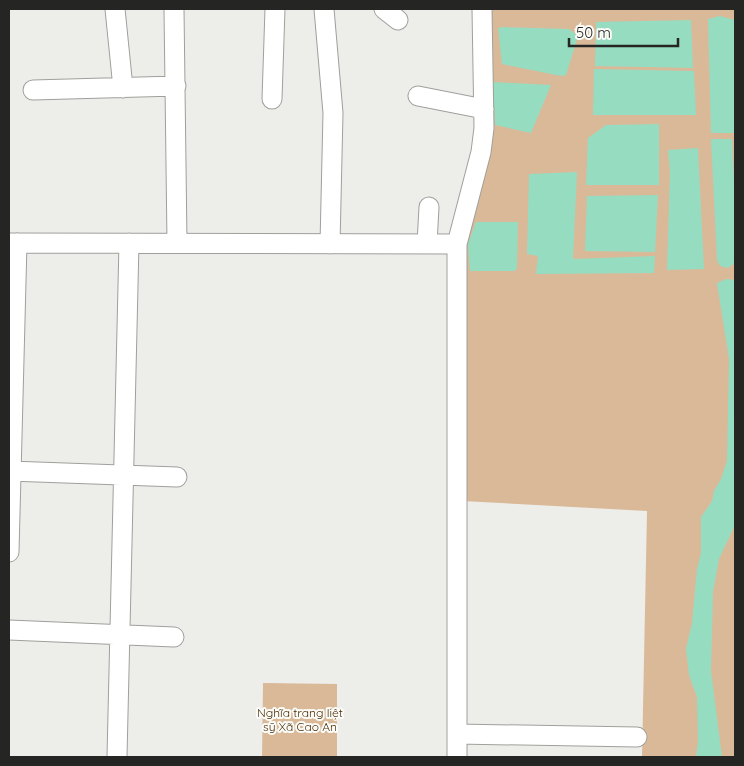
<svg xmlns="http://www.w3.org/2000/svg" width="744" height="766" font-family="Quicksand,sans-serif">
	<style>
		.green { fill: #dab999 }
		.water { fill: #96dcc1 }
		.lines { fill: none; stroke-linecap: round; stroke-linejoin: round }
		.minor-casing { stroke: #9fa09c; stroke-width: 21 }
		.minor { stroke: #fff; stroke-width: 19 }
		.labels { text-anchor: middle; stroke-width: 4; stroke-linejoin: round; paint-order: stroke }
		.park-label { font-size: 12px; fill: #4a2c06; stroke: #fbfcf8 }
	</style>
	<rect width="100%" height="100%" fill="#edeeea"/>
	<path class="green" d="M487,9H735V757H642L647,511L462,501L463,245Z
		M263,683L337,684V757H262Z"/>
	<path class="water" d="M720,16L735,20V133H711L708,19Z
		M691,20L693,68L595,66L596,22Z
		M503,27L569,29L578,36L566,75L561,76L502,64L498,28Z
		M594,69L694,71L696,115H593Z
		M493,82L551,85L531,133L495,125Z
		M659,124V185H586L588,138L606,125Z
		M711,139H732L735,204V263L728,268L720,266L717,260Z
		M698,148L704,269L667,270L670,172L668,150Z
		M577,172L573,259L655,256L654,273L536,274L538,256L527,254L529,174Z
		M658,195L655,252L585,251L587,196Z
		M476,222H518L517,268L515,271H470L468,244Z
		M726,279L735,280V525L719,559L713,592L711,671L722,757H696L698,741L697,697L689,675L686,649L692,623L697,569L701,553V517L712,501L714,491L721,479L727,461L729,359L717,283Z"/>
	<g class="lines">
		<g class="minor-casing">
			<path id="minor" d="M115,9L123,88
				M174,9L177,243
				M324,9L333,113L330,244
				M384,9L398,20
				M33,90L176,86
				M418,96L484,109
				M272,99L275,9
				M9,243L457,244
				M427,244L429,207
				M9,471L177,477
				M9,552L17,243
				M9,630L174,637
				M457,734L637,737
				M117,757L129,243
				M457,757V244L481,152L484,128L482,9"/>
		</g>
		<use href="#minor" class="minor"/>
	</g>
	<g class="labels">
		<g class="park-label">
			<text x="300" y="717">Nghĩa trang liệt<tspan x="300" dy="14">sỹ Xã Cao An</tspan></text>
		</g>
	</g>
	<rect width="744" height="766" fill="none" stroke="#252524" stroke-width="20"/>
	<path d="M569 38v8h109v-8" fill="none" stroke="#252524" stroke-width="2.5"/>
	<text x="576" y="38" font-size="15" fill="#252524" stroke="#fbfcf8" stroke-width="4" paint-order="stroke">50 m</text>
</svg>
